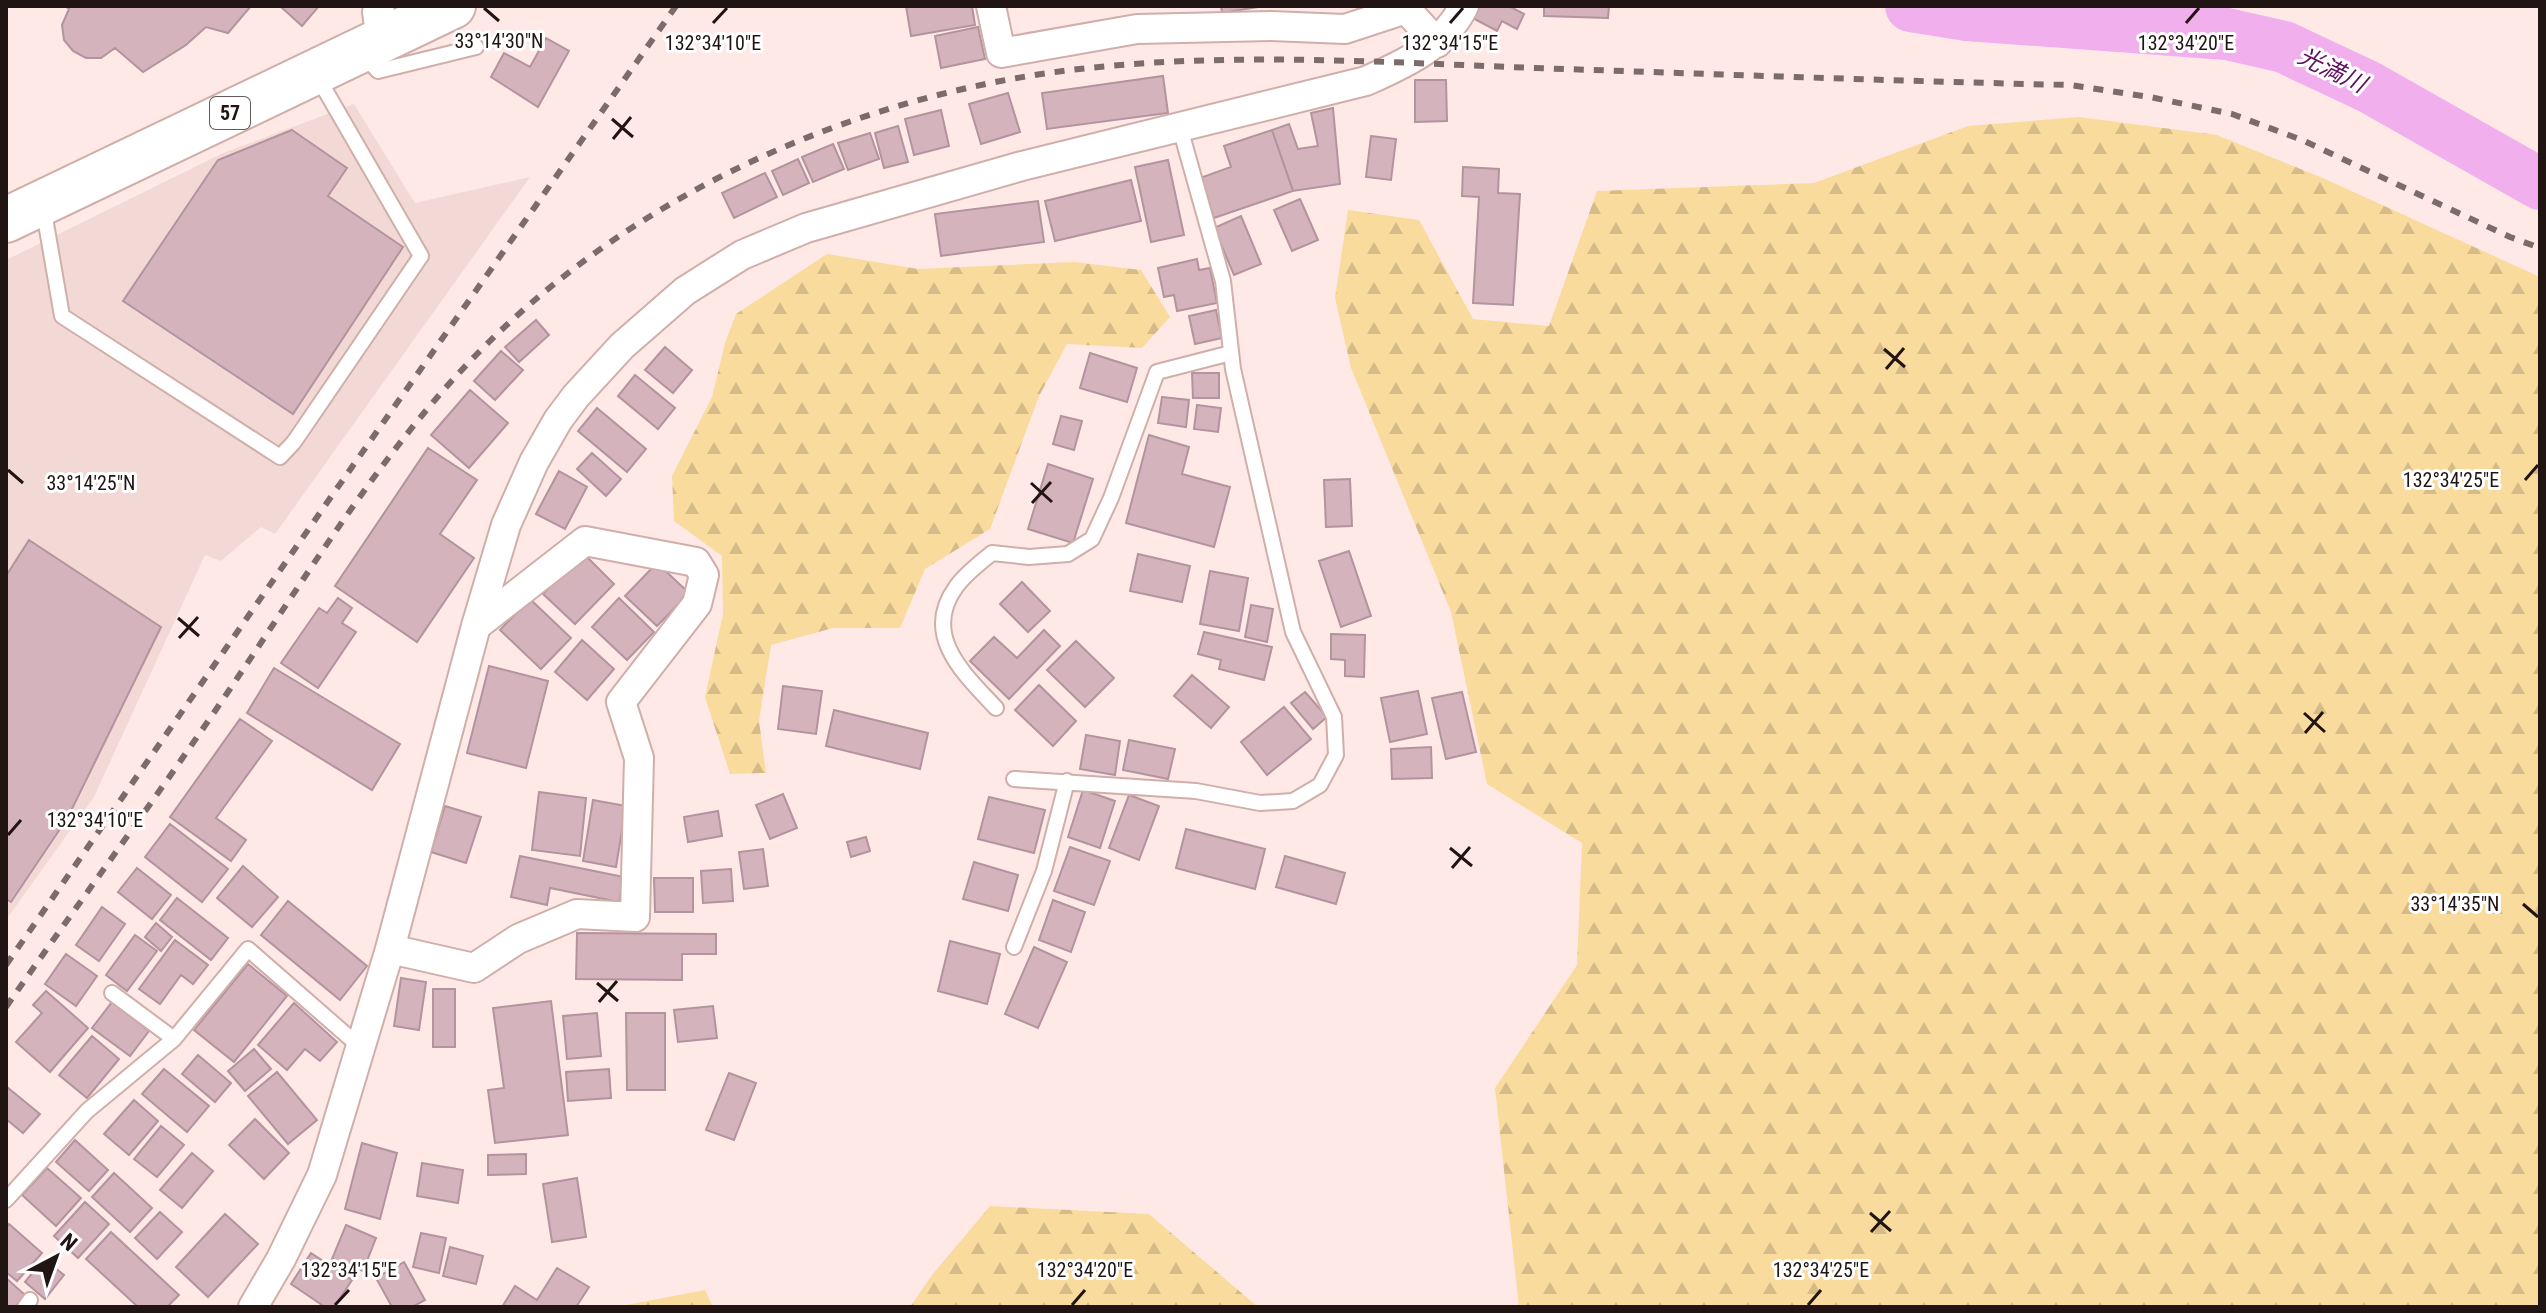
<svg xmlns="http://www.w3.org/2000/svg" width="2546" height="1313" font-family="'Roboto Condensed','Noto Sans JP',sans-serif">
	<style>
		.built { fill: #f3d9d5 }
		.forest { fill: url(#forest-firs) }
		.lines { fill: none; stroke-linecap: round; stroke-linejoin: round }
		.river { stroke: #f1afee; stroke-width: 52 }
		.building { fill: #d4b3bd; stroke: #b3939d; stroke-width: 2 }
		.service-casing { stroke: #d0aeaa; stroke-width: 18 }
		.minor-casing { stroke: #d0aeaa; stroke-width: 32 }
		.primary-casing { stroke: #d0aeaa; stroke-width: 48 }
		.service { stroke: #fff; stroke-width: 14 }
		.minor { stroke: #fff; stroke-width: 28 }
		.primary { stroke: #fff; stroke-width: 44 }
		.rail { stroke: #7b6b69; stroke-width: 6; stroke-dasharray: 10 10; stroke-linecap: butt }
		.ticks { fill: none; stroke: #211514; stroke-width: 3 }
		.labels { text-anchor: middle; stroke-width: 6; stroke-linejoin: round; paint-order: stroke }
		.shield { fill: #fff; stroke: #645b5a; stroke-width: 2 }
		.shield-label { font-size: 20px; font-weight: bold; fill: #211514 }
		.water-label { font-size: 24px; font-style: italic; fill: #5f125f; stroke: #fff }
		.ticks-label { font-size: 20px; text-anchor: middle; fill: #211514; stroke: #fff; stroke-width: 6; stroke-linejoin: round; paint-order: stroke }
	</style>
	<defs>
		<pattern id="forest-firs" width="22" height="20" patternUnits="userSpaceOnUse" patternTransform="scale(2)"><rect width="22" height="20" fill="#f9db9e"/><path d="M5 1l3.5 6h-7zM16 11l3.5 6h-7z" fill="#d5bb87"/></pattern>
	</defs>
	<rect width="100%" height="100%" fill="#ffe9e6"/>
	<path class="built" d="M354,104L415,203L530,177L275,534L261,527L221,561L205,555L94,797L6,920V260L223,153Z"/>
	<path class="forest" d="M2079,117L2217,135L2325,179L2540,277V1307H1519L1495,1088L1577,965L1582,843L1487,784L1451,612L1351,368L1335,298L1348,210L1419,220L1473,319L1549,326L1597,191L1814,183L1968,126Z
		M827,254L918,269L1074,262L1141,270L1170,317L1142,348L1067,344L1039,396L990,529L925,569L900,628H833L771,645L759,721L766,773L730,774L705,697L723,614L722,556L674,521L672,476L712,397L725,343L736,314Z
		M990,1206L1149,1214L1258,1307H910L932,1275Z
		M705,1290L713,1307H620L621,1306Z"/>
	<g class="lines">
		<path class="river" d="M1911,6L1967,15L2227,34L2284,47L2369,87L2540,184"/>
	</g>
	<path class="building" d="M65,6H251L228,33L206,27L186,45L143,72L115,48L101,58H86L73,51L64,40L62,25L69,9Z
		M280,6H319L302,26Z
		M906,6H972L975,25L911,36Z
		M1221,6H1264L1222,13Z
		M1472,6H1509L1524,14L1517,29L1502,21L1497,31L1467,15Z
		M1544,6H1609L1608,18L1544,16Z
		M978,27L985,59L941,68L935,36Z
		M546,38L569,51L538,107L491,77L504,53L530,67Z
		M1163,76L1168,113L1047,129L1042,93Z
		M1415,80H1446L1447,121L1415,122Z
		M1008,93L1020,132L981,144L969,104Z
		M1333,108L1340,184L1293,191L1272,130L1289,124L1298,149L1318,146L1311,113Z
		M941,110L949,146L914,155L905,119Z
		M898,126L908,162L884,168L875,133Z
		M292,130L347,168L328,196L403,247L293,414L123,301L218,160Z
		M1272,130L1293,191L1214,218L1200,178L1231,167L1224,146Z
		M870,133L879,159L848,170L838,143Z
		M1371,136L1396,139L1391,180L1366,177Z
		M833,144L844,169L813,182L802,157Z
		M798,159L809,183L783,195L772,171Z
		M1168,160L1184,235L1151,242L1135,167Z
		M1463,167L1499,169L1498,193L1520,194L1513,305L1473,303L1479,197L1462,196Z
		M765,173L777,197L734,218L722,193Z
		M1131,180L1141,221L1055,241L1045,201Z
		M1300,199L1318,240L1292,251L1274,210Z
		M1038,201L1044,242L941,256L935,214Z
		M1241,216L1261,264L1234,275L1214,228Z
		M1197,259L1199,270L1210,268L1217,303L1177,311L1174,295L1164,297L1158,268Z
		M1216,310L1222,338L1195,344L1189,316Z
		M536,320L549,335L519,362L505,347Z
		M665,347L692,370L673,393L645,370Z
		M501,351L523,370L495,400L474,381Z
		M1090,353L1137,368L1127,402L1080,388Z
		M1192,373H1219V398H1193Z
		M635,375L675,408L658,429L618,396Z
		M470,390L508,423L469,468L431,435Z
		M1162,397L1189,400L1186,427L1158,423Z
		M1197,405L1221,408L1218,432L1194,429Z
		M597,408L646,449L627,472L578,431Z
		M1061,416L1082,421L1074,450L1053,444Z
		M1149,435L1189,447L1182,474L1230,487L1214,547L1126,523Z
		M428,448L477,480L440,534L474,558L417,642L335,586Z
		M592,453L621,479L606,496L577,469Z
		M1048,464L1093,479L1073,543L1028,529Z
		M559,471L587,487L565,529L536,514Z
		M1350,479L1352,526L1326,527L1324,480Z
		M29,540L161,627L68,817L11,902L6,899V576Z
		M1349,551L1371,616L1341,627L1319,561Z
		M583,553L614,584L575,624L543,594Z
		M1138,554L1190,566L1182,602L1130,591Z
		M657,563L689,593L657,626L625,596Z
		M1210,571L1248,578L1239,631L1200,624Z
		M1022,582L1050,611L1028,632L1000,604Z
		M338,598L352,608L342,623L356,632L318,688L281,663L319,608L327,613Z
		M619,598L654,632L627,660L592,627Z
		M530,599L571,638L541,669L500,630Z
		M1251,605L1273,609L1267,642L1245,637Z
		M1044,630L1060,646L1009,699L970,661L994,637L1017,658Z
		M1204,632L1272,647L1264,680L1219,669L1221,660L1198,654Z
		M1331,634L1365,635L1364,677L1345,676V660L1331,659Z
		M582,640L614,669L587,700L555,672Z
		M1076,641L1114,678L1085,707L1047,670Z
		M489,666L548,681L526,768L467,753Z
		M274,668L400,744L372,790L247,713Z
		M1192,675L1229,707L1211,728L1174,696Z
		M1039,685L1076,721L1053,746L1015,710Z
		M783,686L822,691L816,734L778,729Z
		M1418,691L1427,734L1390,742L1381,698Z
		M1305,692L1327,717L1313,729L1291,703Z
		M1462,692L1476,752L1446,759L1432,698Z
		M1284,707L1311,739L1267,775L1241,742Z
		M834,710L928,733L920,769L826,746Z
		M240,719L272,741L216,818L246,840L231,861L170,817Z
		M1086,735L1120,741L1115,775L1080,769Z
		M1129,740L1175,749L1168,779L1123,770Z
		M1431,747L1432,778L1392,779L1391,749Z
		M1083,790L1115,801L1100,848L1068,837Z
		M539,792L586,798L580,856L532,850Z
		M783,794L797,828L770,839L756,805Z
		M1129,795L1159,806L1139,860L1109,848Z
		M989,797L1045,810L1034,853L978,839Z
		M593,800L626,806L616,867L583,861Z
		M445,806L481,817L466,863L431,852Z
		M718,811L722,836L688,842L684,817Z
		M170,824L228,869L202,902L145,857Z
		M1186,829L1265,849L1255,889L1176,868Z
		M866,837L870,851L851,857L847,842Z
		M1070,847L1110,861L1094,905L1054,891Z
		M763,849L768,886L744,889L739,852Z
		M520,856L624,877L619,902L550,888L547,905L511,897Z
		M1285,856L1345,873L1336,904L1276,887Z
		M974,862L1018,875L1008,911L963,899Z
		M243,866L278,897L252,927L217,898Z
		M137,868L171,895L152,919L118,892Z
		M731,869L733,901L703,903L701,871Z
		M654,878H693V912H655Z
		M177,898L228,938L211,960L160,920Z
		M1053,900L1085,912L1071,952L1039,940Z
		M288,901L367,966L340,1000L261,935Z
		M102,907L125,924L99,961L76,945Z
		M156,923L172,937L161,951L145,937Z
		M577,933L716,934V954H682V980L576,979Z
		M135,935L157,951L127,991L106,975Z
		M175,940L208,965L193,984L181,975L160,1004L139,989Z
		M950,941L1000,954L987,1004L938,991Z
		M1034,947L1067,962L1038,1028L1005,1014Z
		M66,954L97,976L76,1006L45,984Z
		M248,964L287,996L234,1062L194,1030Z
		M401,978L426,982L419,1030L394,1026Z
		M433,989H455V1047H433Z
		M46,991L88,1028L50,1072L16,1042L42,1013L33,1005Z
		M551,1001L568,1135L495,1143L488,1090L504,1088L493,1008Z
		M112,1002L149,1031L130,1056L92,1028Z
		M294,1003L337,1042L320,1061L305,1049L287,1070L258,1045Z
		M713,1006L717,1038L678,1042L674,1010Z
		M597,1013L601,1056L567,1059L563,1016Z
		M626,1013H665V1090H627Z
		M92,1036L119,1059L87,1098L59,1075Z
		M254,1049L271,1069L245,1091L228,1071Z
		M198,1055L231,1083L215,1102L182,1074Z
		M164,1069L209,1106L187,1132L142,1094Z
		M609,1069L611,1098L568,1101L566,1072Z
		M277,1072L317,1120L288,1144L248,1096Z
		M729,1073L756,1083L734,1140L706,1130Z
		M7,1087L40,1114L23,1133L6,1119Z
		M134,1100L158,1121L129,1155L104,1134Z
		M255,1119L289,1153L264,1179L229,1145Z
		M161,1126L184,1145L157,1177L134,1159Z
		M75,1140L108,1170L89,1191L56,1162Z
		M362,1143L397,1153L380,1219L345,1209Z
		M192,1153L213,1171L182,1208L160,1190Z
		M526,1154V1174L488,1175V1155Z
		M422,1163L463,1170L458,1203L417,1196Z
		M47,1168L81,1198L56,1226L22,1195Z
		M114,1173L152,1208L130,1232L92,1197Z
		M577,1178L586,1237L552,1242L543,1184Z
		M85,1202L109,1224L78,1258L54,1236Z
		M160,1212L182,1232L157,1259L135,1238Z
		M225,1214L258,1244L208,1297L176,1267Z
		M9,1224L42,1253L17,1281L6,1272V1227Z
		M346,1225L376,1238L363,1271L332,1259Z
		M111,1232L179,1295L167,1307H138L86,1259Z
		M421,1233L446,1238L439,1273L413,1267Z
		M450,1247L483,1256L476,1284L443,1276Z
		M311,1253L352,1280L334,1307H325L291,1284Z
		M44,1259L64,1275L45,1299L25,1282Z
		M404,1262L425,1300L412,1307H392L376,1278Z
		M557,1268L589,1287L576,1307H502L515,1286L537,1300Z
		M6,1278L25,1295L15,1307H6Z"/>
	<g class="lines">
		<g class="service-casing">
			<path id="service" d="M362,54L378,71L476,47
				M43,206L62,316L280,457L294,442L421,256L317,76
				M996,708C964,674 921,635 956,587C965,574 980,563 992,553L1029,557L1068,554L1092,539L1111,498L1157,372L1231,353
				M1014,779L1196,791L1260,803L1293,801L1320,785L1336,755L1334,717L1293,632L1233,369L1223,281L1180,128
				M1014,947L1044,871L1067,781
				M112,993L174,1039
				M6,1200L87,1111L174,1039L248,949L359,1046
				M25,1307L30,1300"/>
		</g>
		<g class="minor-casing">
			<path id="minor" d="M380,6L377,12L381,41
				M991,6L1001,53L1137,29L1271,26L1345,29L1406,9L1437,43
				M390,949L474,968L518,939L577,914L635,917L639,758L621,702L697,604L704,575L696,562L585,541L476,626
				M253,1307L281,1259L322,1175L390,949L476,626L506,525L534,462L558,420L576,396L622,346L685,291L742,255L806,228L1022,166L1366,81C1406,63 1443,47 1464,6"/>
		</g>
		<g class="primary-casing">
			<path id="primary" d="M6,220L453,6"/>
		</g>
		<use href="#service" class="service"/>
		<use href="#minor" class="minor"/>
		<use href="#primary" class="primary"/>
		<path class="rail" d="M6,965L333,494L676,6
			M6,1007C84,895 166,785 242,671C315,563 387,445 479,352C632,196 847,99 1063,71C1219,51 1379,62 1535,68C1713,74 1892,81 2070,85L2150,97L2232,114L2302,140L2510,237L2540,248"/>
	</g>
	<path class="ticks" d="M484,8L499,21M713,23L727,8M1450,23L1463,8M2186,23L2199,8M612,119L633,137M613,139L631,117M1884,349L1905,367M1886,369L1904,348M8,470L23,483M2525,480L2538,465M1031,483L1052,502M1032,503L1051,482M178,618L199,636M179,638L198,617M2304,713L2325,732M2305,733L2323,712M8,835L21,820M1450,848L1472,866M1452,868L1470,847M2523,904L2538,917M597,983L618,1001M599,1002L617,981M1870,1213L1891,1231M1871,1232L1890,1211M335,1305L349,1290M1072,1305L1085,1290M1808,1305L1821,1290"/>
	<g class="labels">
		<rect class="shield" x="210" y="97" width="40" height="32" rx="6"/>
		<g class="shield-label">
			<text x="230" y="120">57</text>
		</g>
		<g class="water-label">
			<text transform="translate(2332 70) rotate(26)" y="8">光満川</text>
		</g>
	</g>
	<g class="ticks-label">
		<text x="499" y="48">33°14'30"N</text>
		<text x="713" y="50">132°34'10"E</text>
		<text x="1450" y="50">132°34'15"E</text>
		<text x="2186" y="50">132°34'20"E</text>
		<text x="2451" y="487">132°34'25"E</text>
		<text x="91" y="490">33°14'25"N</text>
		<text x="95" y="827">132°34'10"E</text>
		<text x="2455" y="911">33°14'35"N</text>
		<text x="349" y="1277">132°34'15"E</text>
		<text x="1085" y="1277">132°34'20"E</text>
		<text x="1821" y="1277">132°34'25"E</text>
	</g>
	<rect width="2546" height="1313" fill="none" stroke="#211514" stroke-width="16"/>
	<g transform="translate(56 1257) rotate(41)" stroke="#ffffff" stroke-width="6" paint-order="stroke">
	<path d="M0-6L14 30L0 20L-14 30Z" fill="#211514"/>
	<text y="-12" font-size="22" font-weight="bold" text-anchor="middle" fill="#211514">N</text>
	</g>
</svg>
